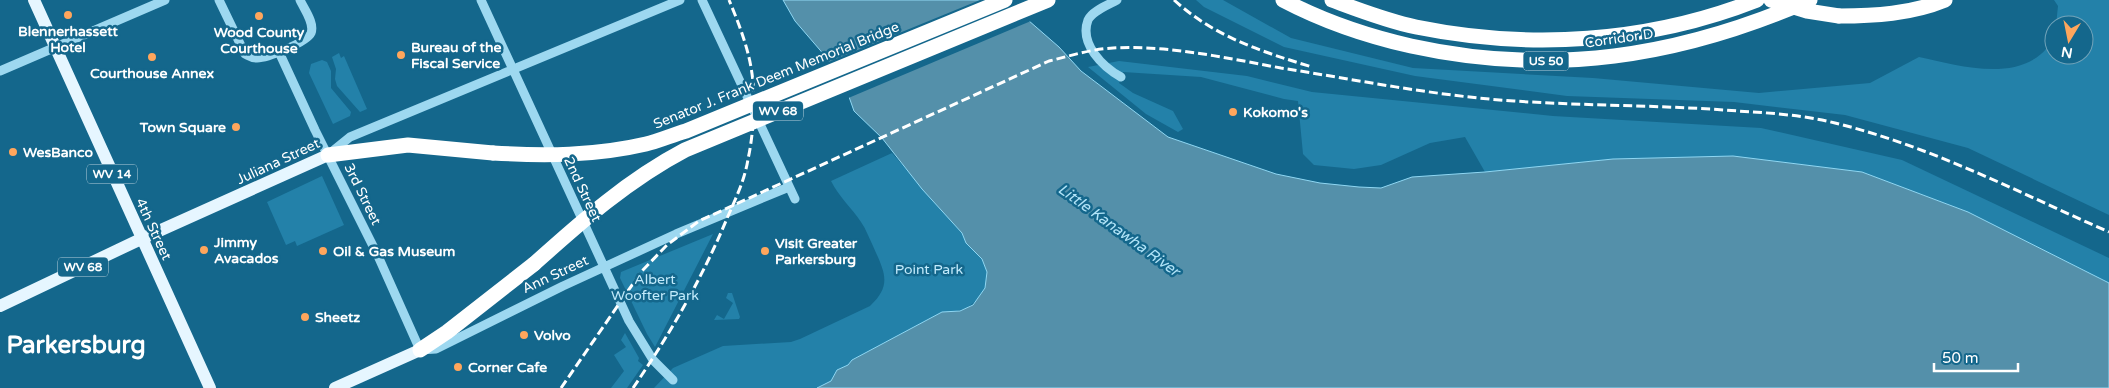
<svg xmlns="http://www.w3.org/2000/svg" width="2109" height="388" font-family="'Varela Round',sans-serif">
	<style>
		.green { fill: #2381a9 }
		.water { fill: #5490aa; stroke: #8fd7f3 }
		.pier { fill: #14678c }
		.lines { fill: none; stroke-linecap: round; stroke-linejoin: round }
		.minor { stroke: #9dd8f0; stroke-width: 9 }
		.major { stroke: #e6f6ff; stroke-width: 12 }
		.highway { stroke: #fff; stroke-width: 15 }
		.rail { stroke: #fff; stroke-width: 3; stroke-dasharray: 9 4; stroke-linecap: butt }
		.highway-bridge { stroke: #fff; stroke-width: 15 }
		.poi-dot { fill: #ffa65c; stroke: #14678c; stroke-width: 2 }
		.labels { text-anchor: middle; stroke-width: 5; stroke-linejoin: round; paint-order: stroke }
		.shield { fill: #14678c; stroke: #b8d1dc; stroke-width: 1 }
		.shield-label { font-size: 12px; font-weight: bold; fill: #fff }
		.poi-label { font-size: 14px; font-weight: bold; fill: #fff; stroke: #14678c; text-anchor: start }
		.street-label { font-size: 14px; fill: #fff; stroke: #14678c }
		.park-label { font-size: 14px; fill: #c3ebfc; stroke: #14678c }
		.water-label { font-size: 15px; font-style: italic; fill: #b2e4f8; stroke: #14678c }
		.town-label { font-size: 24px; font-weight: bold; fill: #fff; stroke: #14678c }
	</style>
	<rect width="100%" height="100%" fill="#14678c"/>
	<path class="green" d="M1196,0H1223L1291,38L1413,68L1593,78L1759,93L1870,83L1919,57C1955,65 2010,81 2041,54C2047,50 2050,41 2054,35V55H2084V25H2056L2058,6L2054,0H2109V215L1968,148L1845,115L1734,102L1567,96L1415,76L1284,47L1204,7Z
		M339,53L341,58L344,56L367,109L360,112L337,86L335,79L336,69L332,57Z
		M322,60L327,62L331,71V88L351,112L350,116L333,124L309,73L311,64Z
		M1119,61L1247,76L1312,92L1553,116L1761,128L1902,160L2109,258V283L1968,212L1862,172L1733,156L1613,159L1485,172L1465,137L1430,143L1381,165L1354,169L1314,165L1303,154L1298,101L1284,99L1201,77L1123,72L1119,83L1133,93L1173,111L1183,129L1178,132L1146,114L1088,67Z
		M892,153L962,233L966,243L982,259L987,272L985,288L978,299L967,308L953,312H942L852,360L848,365L837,370L831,381L817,388H654L673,368L723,346L791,342L800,339L870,306C893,285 884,271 873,246C869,238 866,229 861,222C851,207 839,197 831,181Z
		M322,176L344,225L297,246L295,241L286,245L267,202Z
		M713,234L655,347L647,334L620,278L621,272Z
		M728,293H732L740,317L739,319L714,320L717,315L724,319L733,303L726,298Z
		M625,333L639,358L638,361L643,365L627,388H611L624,371L614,355L626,347L621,340Z"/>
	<path class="water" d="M783,0H1005L1059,47L1081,71L1168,137L1276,174L1320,183L1359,187L1381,188L1412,177L1485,172L1613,159L1733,156L1862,172L1968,212L2109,283V388H817L831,381L837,370L848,365L852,360L942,312L960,311L973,305L985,288L987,272L982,259L966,243L962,233L922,189L882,138L854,111L848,94L826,57L795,21Z"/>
	<path class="pier" d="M980,0H1008L1031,21L846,99L826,63Z"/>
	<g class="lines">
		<path class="minor" d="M219,0L245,54C249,56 251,58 256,58C266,59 307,42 311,33C315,23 304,9 300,0
			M481,0L629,321L653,360L673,380
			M702,0L795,199
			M1117,0C1108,5 1092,11 1088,20C1079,44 1103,67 1121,77
			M279,52L315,130L378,256L420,350L436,349L563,286L676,234L789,187
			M0,71L165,0
			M329,154L350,137L680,0"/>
		<path class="major" d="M34,0L210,388
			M0,306L141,239L328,155
			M335,388L420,350"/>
		<path class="highway" d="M1283,0C1323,21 1367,36 1411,46C1552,77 1679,57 1810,0
			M1332,0C1359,10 1387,21 1416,27C1529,50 1648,43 1757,0
			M1839,16C1874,16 1911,14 1945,0
			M328,155L408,145L493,153
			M420,350L447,332L534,264"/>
		<path class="rail" d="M1174,0C1215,37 1260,51 1312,67
			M561,388L641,272L667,245L699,221L1049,61C1070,56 1091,49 1113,48C1169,45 1226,58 1281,68C1358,80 1436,96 1514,101C1588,106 1663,105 1738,111C1770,113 1803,115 1835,123C1930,146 2020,193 2109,232
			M633,388C670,334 703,277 728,216C736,198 745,179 748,159C753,137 755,106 753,83C751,55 740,26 729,0"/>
		<path class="highway-bridge" d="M1771,0L1807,11L1839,16
			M493,153C544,156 595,156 646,144C659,141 672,135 686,131L1005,0
			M534,264C582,221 628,180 685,150L1048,0"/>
	</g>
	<g class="poi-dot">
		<circle cx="68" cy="15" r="5"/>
		<circle cx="259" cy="16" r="5"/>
		<circle cx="401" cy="55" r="5"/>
		<circle cx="152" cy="57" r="5"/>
		<circle cx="1233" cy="112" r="5"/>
		<circle cx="236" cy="127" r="5"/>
		<circle cx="13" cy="152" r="5"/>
		<circle cx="204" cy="250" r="5"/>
		<circle cx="323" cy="251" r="5"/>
		<circle cx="765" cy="251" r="5"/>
		<circle cx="305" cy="317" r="5"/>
		<circle cx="524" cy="335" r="5"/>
		<circle cx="458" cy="367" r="5"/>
	</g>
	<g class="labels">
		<g class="shield">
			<rect x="1523.5" y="51.5" width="45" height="19" rx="4"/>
			<rect x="753" y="101.5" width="50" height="19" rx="4"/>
			<rect x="87" y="164.5" width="50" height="19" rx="4"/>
			<rect x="58" y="257.5" width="50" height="19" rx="4"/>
		</g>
		<g class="shield-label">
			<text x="1546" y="65">US 50</text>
			<text x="778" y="115">WV 68</text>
			<text x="112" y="178">WV 14</text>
			<text x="83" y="271">WV 68</text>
		</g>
		<g class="poi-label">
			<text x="68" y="36" text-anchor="middle">Blennerhassett<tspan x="68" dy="16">Hotel</tspan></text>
			<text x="259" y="37" text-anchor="middle">Wood County<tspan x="259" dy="16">Courthouse</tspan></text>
			<text x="411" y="52">Bureau of the<tspan x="411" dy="16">Fiscal Service</tspan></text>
			<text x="152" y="78" text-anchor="middle">Courthouse Annex</text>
			<text x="1243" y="117">Kokomo's</text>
			<text x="226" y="132" text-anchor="end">Town Square</text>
			<text x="23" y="157">WesBanco</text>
			<text x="214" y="247">Jimmy<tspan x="214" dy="16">Avacados</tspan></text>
			<text x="775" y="248">Visit Greater<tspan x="775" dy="16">Parkersburg</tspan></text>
			<text x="333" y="256">Oil &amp; Gas Museum</text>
			<text x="315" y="322">Sheetz</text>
			<text x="534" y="340">Volvo</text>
			<text x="468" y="372">Corner Cafe</text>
		</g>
		<g class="street-label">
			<text transform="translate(1619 38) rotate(-8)" y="5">Corridor D</text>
			<text transform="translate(776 75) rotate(-22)" y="5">Senator J. Frank Deem Memorial Bridge</text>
			<text transform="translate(278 161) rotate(-25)" y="5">Juliana Street</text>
			<text transform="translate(583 189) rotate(65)" y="5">2nd Street</text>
			<text transform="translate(363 194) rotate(64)" y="5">3rd Street</text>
			<text transform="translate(154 229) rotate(65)" y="5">4th Street</text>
			<text transform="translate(555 274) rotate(-25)" y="5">Ann Street</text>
		</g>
		<g class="park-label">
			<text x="929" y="274">Point Park</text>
			<text x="655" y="284">Albert<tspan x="655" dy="16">Woofter Park</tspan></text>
		</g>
		<g class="water-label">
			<text transform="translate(1119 230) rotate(36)" y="5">Little Kanawha River</text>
		</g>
		<g class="town-label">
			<text x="76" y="353">Parkersburg</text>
		</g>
	</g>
	<g transform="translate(2069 40) rotate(190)"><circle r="24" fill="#14678c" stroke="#72a4ba"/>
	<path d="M0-4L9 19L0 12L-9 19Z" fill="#ffa65c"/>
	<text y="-8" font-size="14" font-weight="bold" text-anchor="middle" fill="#ffffff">N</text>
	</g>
	<path d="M1934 363v8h84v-8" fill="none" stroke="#ffffff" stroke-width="2.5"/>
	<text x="1942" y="363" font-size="15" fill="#ffffff" stroke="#14678c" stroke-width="4" paint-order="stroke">50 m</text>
</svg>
